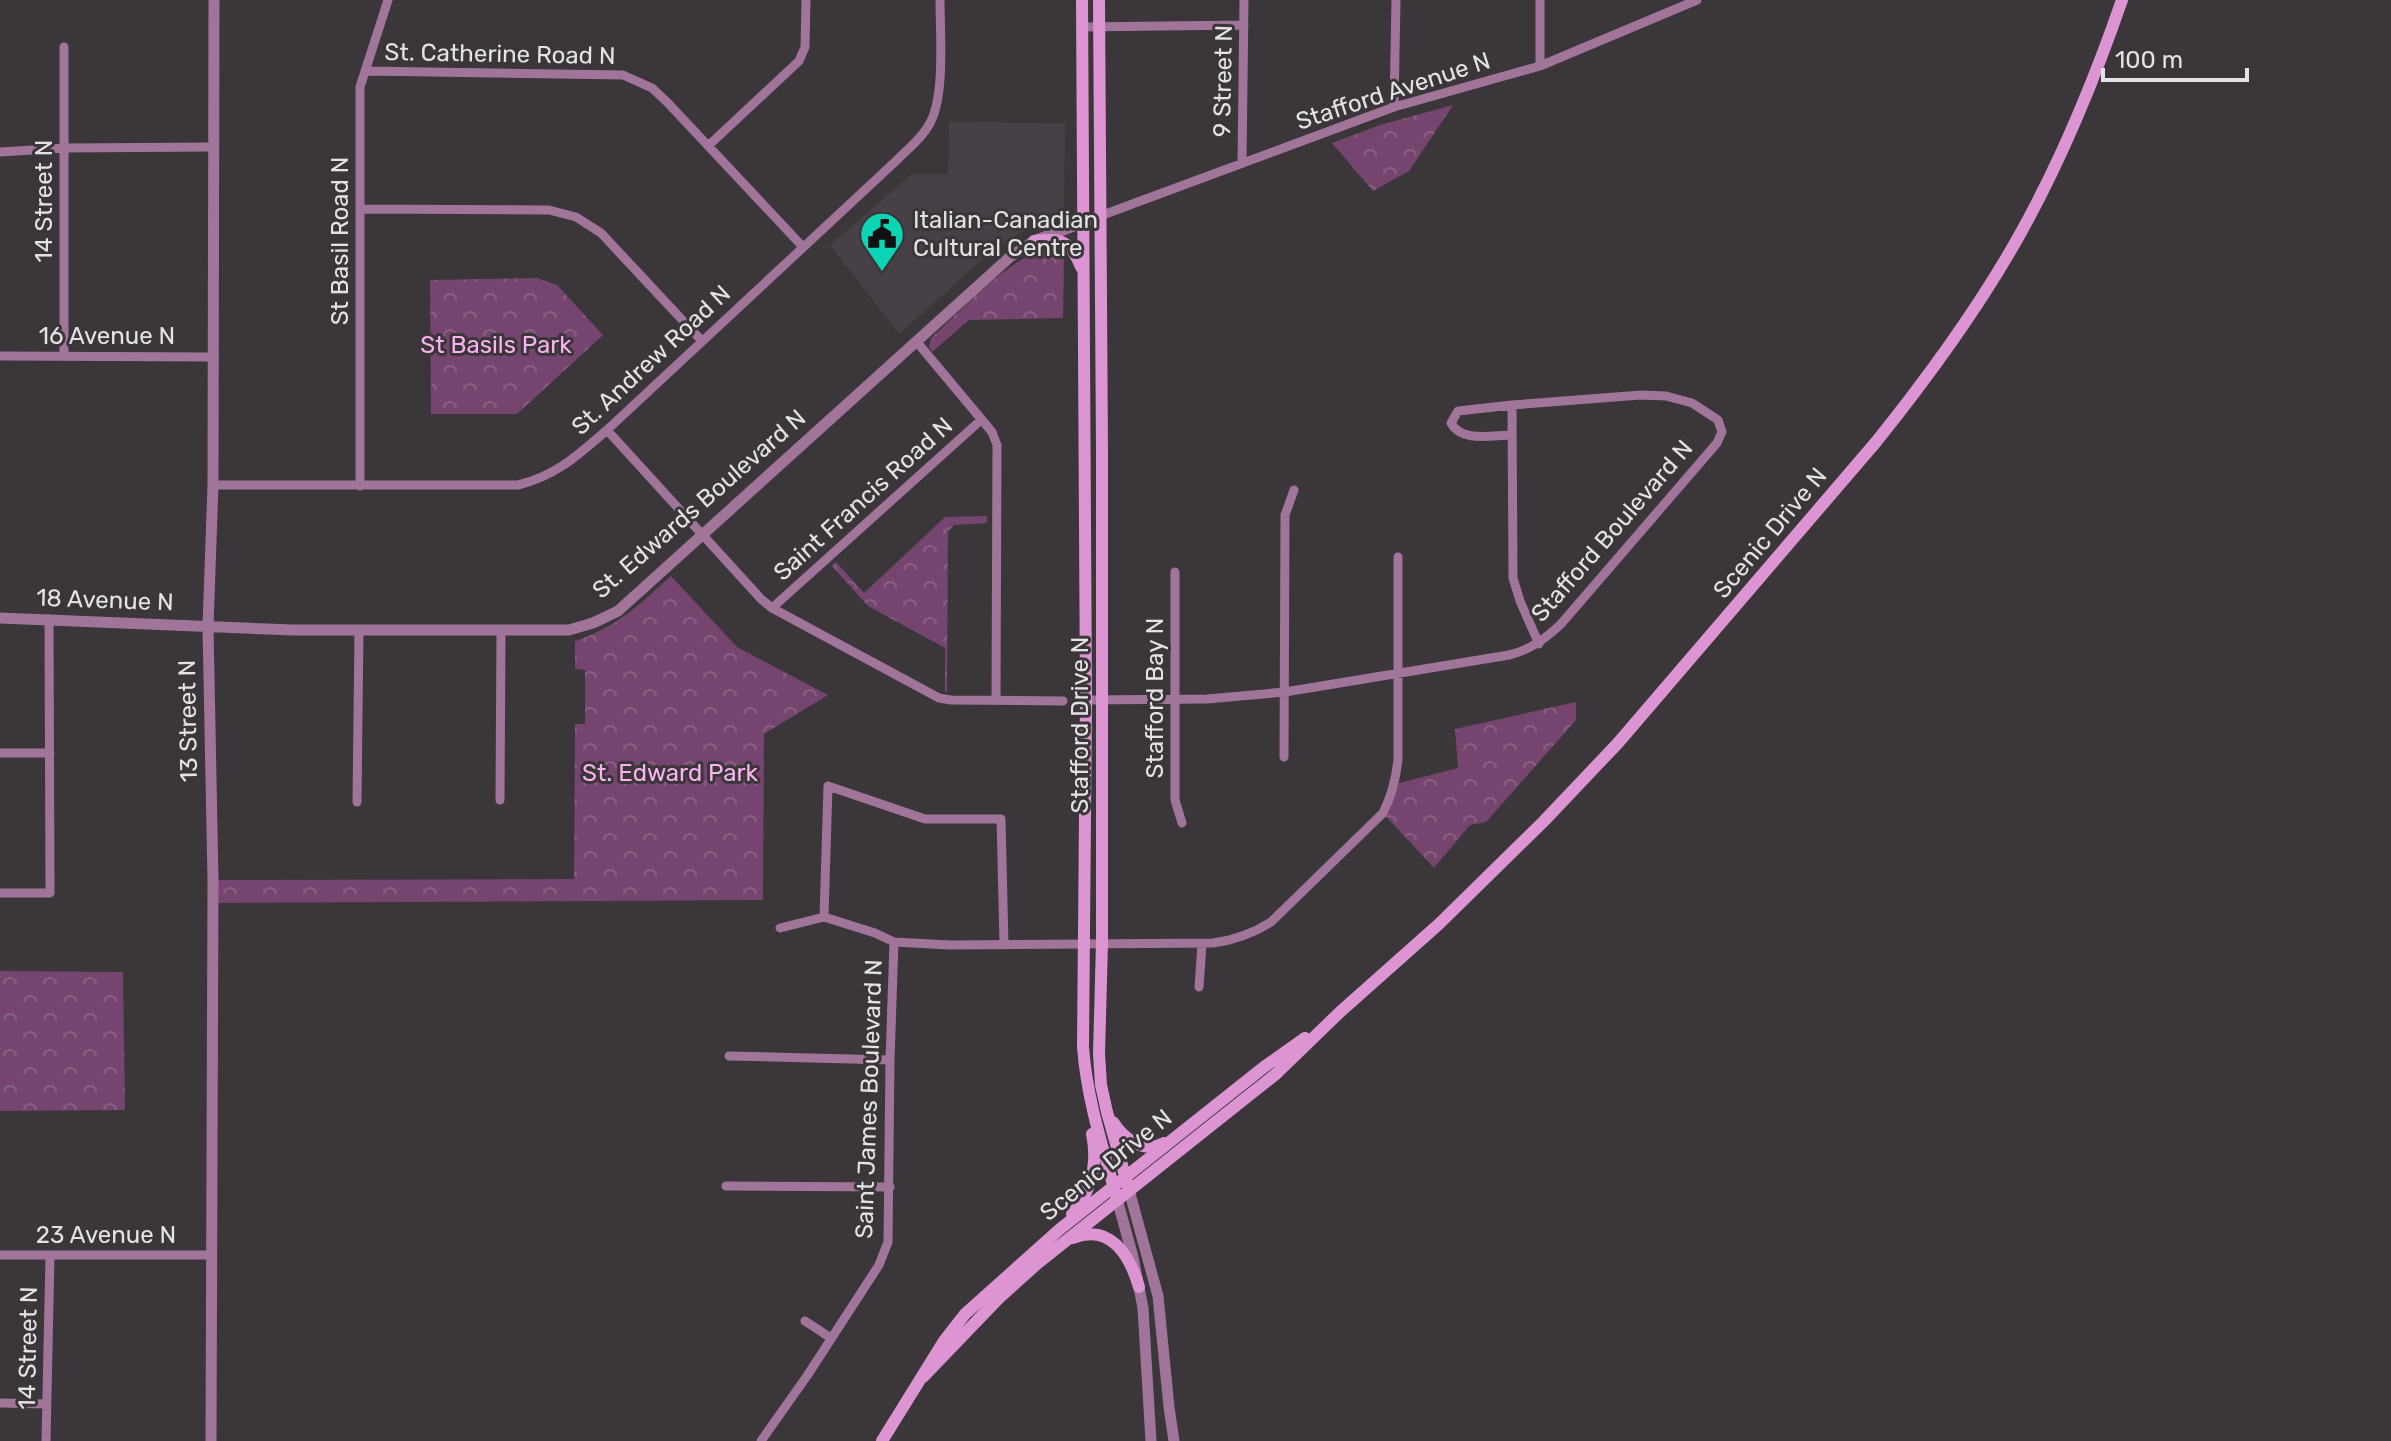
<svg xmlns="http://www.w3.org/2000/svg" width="2391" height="1441" font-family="Rubik,sans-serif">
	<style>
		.built { fill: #484047 }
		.park { fill: url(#park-crowns) }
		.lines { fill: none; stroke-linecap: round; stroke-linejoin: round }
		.minor { stroke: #a1749a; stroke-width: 9 }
		.tertiary { stroke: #a1749a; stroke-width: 11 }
		.secondary { stroke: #dc95d2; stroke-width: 12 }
		.labels { text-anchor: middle; stroke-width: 6; stroke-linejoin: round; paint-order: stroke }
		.street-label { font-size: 24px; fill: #e4e2e4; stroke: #3a3639 }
		.poi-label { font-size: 24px; fill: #e4e2e4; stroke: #3a3639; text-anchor: start }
		.park-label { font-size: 24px; fill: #fab3ef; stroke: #3a3639 }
	</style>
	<defs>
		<pattern id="park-crowns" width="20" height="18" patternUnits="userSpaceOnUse" patternTransform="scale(2)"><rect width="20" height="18" fill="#76456f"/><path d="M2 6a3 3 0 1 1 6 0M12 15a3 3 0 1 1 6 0" fill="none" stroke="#896083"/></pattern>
	</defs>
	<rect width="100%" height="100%" fill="#3a3639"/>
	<path class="built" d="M949,122L1065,123L1064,204L1062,212L1057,217L1027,229L996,247L899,334L830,245L912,174H948Z"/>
	<path class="park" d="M1453,105L1409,171L1373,191L1332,143L1380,125Z
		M1047,248L1057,250L1064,256L1063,318L969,320L932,352L929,346L931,338C963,309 1005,261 1047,248Z
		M537,278L557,285L603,335L517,414H431L430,280Z
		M987,516V523L954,525L948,532L947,692H945V648L868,606L832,566L836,562L864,593L945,517Z
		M671,576L737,647L828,695L764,734L763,900L213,903V880L574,879L575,724H585V670L575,669V641C617,627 639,605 671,576Z
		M1576,702V720L1486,822L1470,825L1434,868L1383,813L1395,784L1458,768L1455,729Z
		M0,971L123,972L125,1110L0,1111Z"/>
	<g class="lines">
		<path class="minor" d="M1082,27L1244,25
			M64,47V355
			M1540,66V0
			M366,71L623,75L652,88L667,102L803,247
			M1394,107L1396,0
			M708,146L799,61L805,47L806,0
			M0,152L64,148L214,147
			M1242,163L1244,0
			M361,209L549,210L576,217L601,233L701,340
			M1100,216L1394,107L1540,66L1697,0
			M916,341L992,432L997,445L996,700
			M0,356L214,357
			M607,430L761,599L772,608L939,698L951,700L1063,701
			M1512,435C1492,435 1462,443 1451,423L1458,411L1512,405
			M213,485H518C556,476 578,455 607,430L897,160C909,148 924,136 931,121C945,94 940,31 940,0
			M360,486V87L388,0
			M1175,572V800L1182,823
			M772,608L981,420
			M1086,700L1207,699L1285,692L1509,655C1530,650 1545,639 1561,624L1717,443L1722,432L1718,420L1692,403L1666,396L1641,395L1512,405L1513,578L1520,601L1539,644
			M0,753H50
			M1284,757L1285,515L1294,490
			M500,800L501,631
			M357,802L359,630
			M0,893H50L49,619
			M824,917L828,786L925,819H1001L1004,945
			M780,928L824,917L875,933L894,942L950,945L1213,943C1235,940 1252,934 1271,922L1383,813C1392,795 1396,780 1398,759V557
			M1199,987L1202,944
			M729,1056L890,1060
			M726,1186L890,1187
			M0,1255H212
			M805,1321L831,1338
			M0,1403L46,1404
			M46,1441L50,1256
			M761,1441L807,1376L879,1265L888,1242L890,1060L894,942"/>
		<path class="tertiary" d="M0,618L292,630H569L593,623L618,611L1010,257L1034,241L1100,216
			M1129,1190L1158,1296L1169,1407L1174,1441
			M1117,1199L1133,1257L1143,1308L1151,1441
			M211,1441L213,880L208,626L213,485L214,0"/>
		<path class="secondary" d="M1082,0L1086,700L1083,1047C1087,1100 1103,1148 1117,1199
			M1099,0L1102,451V943L1099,1054L1101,1085L1107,1112L1129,1190
			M1034,241C1061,238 1070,240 1081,267
			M1113,1122C1124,1139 1144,1154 1164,1143
			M1072,1214C1092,1190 1098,1163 1092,1134
			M1073,1238C1111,1223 1130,1256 1139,1287
			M923,1377L998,1299L1038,1263L1276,1074L1340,1012L1439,924L1543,822L1618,743L1876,442C1929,376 1978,309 2019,236C2061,161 2094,81 2122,0
			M882,1441L944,1341L965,1314L1060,1229L1264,1067L1305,1038"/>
	</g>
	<defs>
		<g id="civic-pin" transform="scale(2.3)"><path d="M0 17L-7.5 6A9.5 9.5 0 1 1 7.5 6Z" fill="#0bd5b5" stroke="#3a3639"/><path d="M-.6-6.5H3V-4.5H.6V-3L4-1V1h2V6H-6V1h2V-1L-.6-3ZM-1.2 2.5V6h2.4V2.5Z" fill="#111"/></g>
	</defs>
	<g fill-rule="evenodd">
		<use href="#civic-pin" x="882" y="234"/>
	</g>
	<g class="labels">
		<g class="street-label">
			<text transform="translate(500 54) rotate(1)" y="8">St. Catherine Road N</text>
			<text transform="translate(1223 81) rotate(-89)" y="8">9 Street N</text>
			<text transform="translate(1393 91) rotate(-18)" y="8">Stafford Avenue N</text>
			<text transform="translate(44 201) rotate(-90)" y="8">14 Street N</text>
			<text transform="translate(340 241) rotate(-90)" y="8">St Basil Road N</text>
			<text x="107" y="344">16 Avenue N</text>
			<text transform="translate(651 360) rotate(-43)" y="8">St. Andrew Road N</text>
			<text transform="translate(863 499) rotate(-42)" y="8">Saint Francis Road N</text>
			<text transform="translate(699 504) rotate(-41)" y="8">St. Edwards Boulevard N</text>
			<text transform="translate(1612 531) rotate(-49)" y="8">Stafford Boulevard N</text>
			<text transform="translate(1770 533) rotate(-50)" y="8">Scenic Drive N</text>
			<text transform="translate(105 600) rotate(2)" y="8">18 Avenue N</text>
			<text transform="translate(1155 698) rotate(-90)" y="8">Stafford Bay N</text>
			<text transform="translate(188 721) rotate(-91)" y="8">13 Street N</text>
			<text transform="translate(1080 725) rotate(-90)" y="8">Stafford Drive N</text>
			<text transform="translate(869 1099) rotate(-88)" y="8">Saint James Boulevard N</text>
			<text transform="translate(1106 1165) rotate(-39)" y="8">Scenic Drive N</text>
			<text x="106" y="1243">23 Avenue N</text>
			<text transform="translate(28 1348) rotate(-89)" y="8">14 Street N</text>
		</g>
		<g class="poi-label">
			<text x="913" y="228">Italian-Canadian<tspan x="913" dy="28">Cultural Centre</tspan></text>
		</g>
		<g class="park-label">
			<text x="496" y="353">St Basils Park</text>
			<text x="670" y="781">St. Edward Park</text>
		</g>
	</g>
	<path d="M2103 68v12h144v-12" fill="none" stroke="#e4e2e4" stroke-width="4"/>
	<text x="2115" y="68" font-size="24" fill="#e4e2e4" stroke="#3a3639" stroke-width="6" paint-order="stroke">100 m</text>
</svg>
